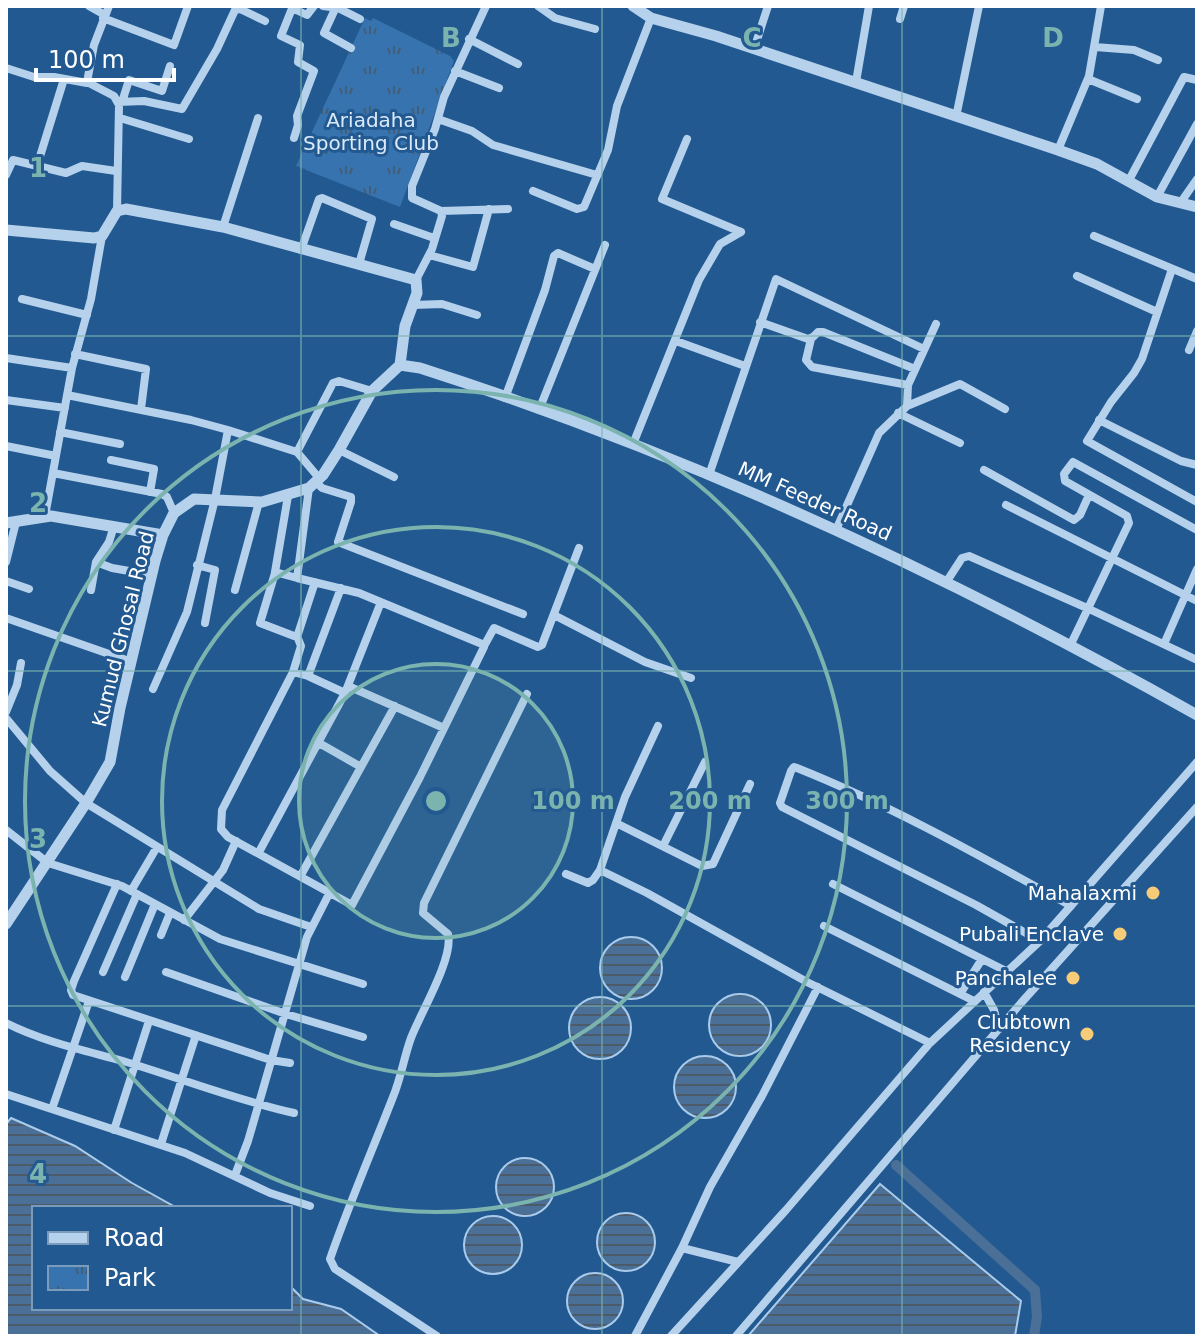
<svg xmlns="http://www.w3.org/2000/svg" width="1203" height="1342" font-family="'DejaVu Sans',sans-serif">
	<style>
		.park { fill: url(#park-tufts) }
		.water { fill: url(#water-rules); stroke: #a9cced; stroke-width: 2 }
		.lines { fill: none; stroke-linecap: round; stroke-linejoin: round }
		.canal { stroke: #4b7097; stroke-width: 10 }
		.minor { stroke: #b5d1ec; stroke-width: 8 }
		.tertiary { stroke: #b5d1ec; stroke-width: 11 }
		.grid { fill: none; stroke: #7bb4af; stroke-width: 2; stroke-opacity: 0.55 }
		.ring { fill: none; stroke: #7bb4af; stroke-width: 4 }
		.poi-dot { fill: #f7cc78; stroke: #235991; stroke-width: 3 }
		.labels { text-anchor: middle; stroke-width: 6; stroke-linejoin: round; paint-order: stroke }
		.park-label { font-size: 20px; fill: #daeaf9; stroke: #235991 }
		.street-label { font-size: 20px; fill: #fff; stroke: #235991 }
		.poi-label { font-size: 20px; fill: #fff; stroke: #235991; text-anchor: end }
		.grid-label { font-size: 26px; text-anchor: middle; font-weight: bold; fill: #7bb4af; stroke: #235991; stroke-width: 6; stroke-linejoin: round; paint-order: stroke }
		.centre { fill: #7bb4af; stroke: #235991; stroke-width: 4 }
		.ring-label { font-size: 24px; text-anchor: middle; font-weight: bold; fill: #7bb4af; stroke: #235991; stroke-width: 6; stroke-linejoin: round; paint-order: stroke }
	</style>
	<defs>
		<pattern id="park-tufts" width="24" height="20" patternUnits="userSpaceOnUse" patternTransform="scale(2)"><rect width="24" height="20" fill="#3773ae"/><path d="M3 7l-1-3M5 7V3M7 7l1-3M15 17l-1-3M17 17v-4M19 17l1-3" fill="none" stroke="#435e78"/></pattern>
		<pattern id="water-rules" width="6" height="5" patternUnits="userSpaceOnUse" patternTransform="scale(2)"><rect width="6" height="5" fill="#4b7097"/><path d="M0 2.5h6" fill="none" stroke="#4c5a6a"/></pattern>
	</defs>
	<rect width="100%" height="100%" fill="#235991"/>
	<path class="park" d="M365,18L371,21L373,18L450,56L454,61L400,207L296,166Z"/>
	<path class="water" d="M600 968a31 31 0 1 1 62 0a31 31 0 1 1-62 0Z
		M709 1025a31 31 0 1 1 62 0a31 31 0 1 1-62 0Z
		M569 1028a31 31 0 1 1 62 0a31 31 0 1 1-62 0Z
		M674 1087a31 31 0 1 1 62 0a31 31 0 1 1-62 0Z
		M11,1118L75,1146L132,1183L177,1208H34V1308H290V1286L303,1299L341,1309L380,1336H6V1124Z
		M496 1187a29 29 0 1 1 58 0a29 29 0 1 1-58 0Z
		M880,1184L1021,1301L1015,1336H748Z
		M597 1242a29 29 0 1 1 58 0a29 29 0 1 1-58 0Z
		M464 1245a29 29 0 1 1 58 0a29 29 0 1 1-58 0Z
		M567 1301a28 28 0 1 1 56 0a28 28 0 1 1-56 0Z"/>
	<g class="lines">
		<path class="canal" d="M896,1165L1035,1290L1037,1317L1034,1336"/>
		<path class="minor" d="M89,6L105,15
			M109,6L94,45L87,82L114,96L119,105L117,211
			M293,6L281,36L300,45L298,62L314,71L297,116L298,125L294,138
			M323,6L338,8L360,19
			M538,6L555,18L595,29
			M336,7L324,33L351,48
			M292,8L307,15L314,6
			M103,18L174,45L188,6
			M900,19L904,6
			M469,39L518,64
			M1095,47L1134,50L1158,60
			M754,49L768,6
			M6,68L34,77H54L87,83
			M455,71L499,88
			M1088,79L1137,99
			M856,82L869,6
			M118,102L144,101L182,109L217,49L235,10L240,9L265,21
			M122,102L129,80L162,91L170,66
			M956,117L979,6
			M120,118L189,139
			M438,119L472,131L493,145L597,175
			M687,139L662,199L741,232
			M1058,150L1089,76L1101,6
			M37,166L64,79
			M6,175L13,160L66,173L82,166L116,171
			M1128,182L1184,77L1197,80
			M533,191L577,209L584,207L608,150L617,106L651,18
			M1157,197L1197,124
			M1181,202L1197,179
			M441,211L508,209
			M394,224L434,238
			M223,227L258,118
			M1094,236L1197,279
			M301,250L319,199L322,198L372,219L359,264
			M429,255L473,267L489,209
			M1172,269L1142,359L1134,373L1111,402L1087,441L1197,502
			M1077,276L1157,312
			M416,280L432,249L442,216L441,211L412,198V186L435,129L444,97L486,6
			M22,299L87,315
			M413,305L442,304L477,315
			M760,322L808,339L813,337L818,332H823L915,369
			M811,339L806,360L812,367L908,385
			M676,341L745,366
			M1189,350L1197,331
			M75,354L146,369L141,409
			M6,358L72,368
			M67,395L191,420L228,430L215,499L187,612L153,689
			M505,398L545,290L554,256L558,253L595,269
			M6,400L65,408
			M907,406L908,385L936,324
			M539,410L605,245
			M898,413L960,443
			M1099,420L1181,461L1197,465
			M228,430L297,452L333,383L339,381L372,391
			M60,432L120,444
			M633,444L699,280L720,244L741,232
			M6,446L56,456
			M339,450L394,477
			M297,452L319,478L316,482L322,488L351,497V502L338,542L523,614
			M111,460L154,469L150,492
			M984,470L1074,520L1080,515L1089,495
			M53,473L162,494L167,497L174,513
			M709,475L776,279L924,349
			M288,496L275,572L297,578
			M1006,505L1197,601
			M45,516L72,368L91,299L102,236
			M836,530L879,433L907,406L960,384L1005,409
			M6,562L16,522
			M96,562L112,568L152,575
			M197,565L215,570L205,623
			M275,573L260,623L294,636L298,634L315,582
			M6,581L29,589
			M947,581L962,558L969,556L1087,608L1197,660
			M341,588L308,676L345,693
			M91,590L96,562L109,542L114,526
			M235,590L259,502
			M554,615L645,662L691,678
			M6,618L132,662
			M1164,644L1197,569
			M484,646L494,628L538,647L542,645L579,548
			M1070,646L1129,523L1127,516L1065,481L1064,474L1073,462L1197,530
			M293,672L301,646L297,636
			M308,676L293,672L222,810L221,829L228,837L352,905L420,777L484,647L482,644L359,593L297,578L309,488
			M348,686L444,728
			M6,712L17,685L21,663
			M6,718L50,771L86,803L259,909L311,927
			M361,767L395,706
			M616,823L702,866L713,864L750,784
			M6,830L48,863L122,886L220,939L363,984
			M663,846L705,762
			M259,852L345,693L381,602
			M600,870L647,893L807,982L930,1043
			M566,874L588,883L593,880L600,870L625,797L658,726
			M301,875L361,767L319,743
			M117,884L74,981L71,990L73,995L271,1060L290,1063
			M833,884L1006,971
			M131,891L157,847
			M184,920L223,870L236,841
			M824,926L974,1001
			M161,935L170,913
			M1040,941L976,905L782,807L780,803L791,771L794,767L797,768C892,806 982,857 1071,906
			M103,972L137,894
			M166,972L286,1014L363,1037
			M125,977L155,904
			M984,992L994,1010L999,1029
			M960,994L982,959
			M6,1023C44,1042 83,1050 123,1061C180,1078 235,1100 294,1113
			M6,1094L185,1153L270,1193L310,1206
			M52,1109L89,1001
			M114,1130L149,1021
			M161,1144L196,1035
			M235,1175L248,1141L307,937L330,892
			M682,1248L738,1262
			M437,1336L335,1269L330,1259C349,1204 372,1151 393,1097C401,1078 404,1057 411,1038C420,1014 454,958 448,934L423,913L424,903L527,694
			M635,1336L682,1248L710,1187L762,1096L818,987
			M671,1336L786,1210L930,1043L1040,941L1197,762
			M736,1336L1021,1003L1197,807"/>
		<path class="tertiary" d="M633,6L651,18L716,36L1058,150L1097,164L1157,197L1197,207
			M6,230L94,238L102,236L117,211L126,209L223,227L416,280L417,293L405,326L400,365
			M400,365L420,368C692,455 949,575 1197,715
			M6,523L51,516L163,535
			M6,924L86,803L110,762L120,708L155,561L163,535L174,513L194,499L262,502L309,488L323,475L339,450L372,391L400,365"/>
	</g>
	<path class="grid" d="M301,6V1336M602,6V1336M902,6V1336M6,336H1197M6,671H1197M6,1006H1197"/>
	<circle cx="436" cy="801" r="137" fill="#7bb4af" fill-opacity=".12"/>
	<g class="ring">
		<circle cx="436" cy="801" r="137"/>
		<circle cx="436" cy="801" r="274"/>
		<circle cx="436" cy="801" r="411"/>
	</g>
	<g class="poi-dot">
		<circle cx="1153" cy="893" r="8"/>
		<circle cx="1120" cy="934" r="8"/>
		<circle cx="1073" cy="978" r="8"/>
		<circle cx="1087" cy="1034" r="8"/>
	</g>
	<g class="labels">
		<g class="park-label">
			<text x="371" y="127">Ariadaha<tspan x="371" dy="23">Sporting Club</tspan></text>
		</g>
		<g class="street-label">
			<text transform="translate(815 501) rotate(24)" y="7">MM Feeder Road</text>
			<text transform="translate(123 629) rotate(-76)" y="7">Kumud Ghosal Road</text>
		</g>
		<g class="poi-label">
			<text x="1137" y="900">Mahalaxmi</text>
			<text x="1104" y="941">Pubali Enclave</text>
			<text x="1057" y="985">Panchalee</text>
			<text x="1071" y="1029">Clubtown<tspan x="1071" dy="23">Residency</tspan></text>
		</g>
	</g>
	<g class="grid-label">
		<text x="451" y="47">B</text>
		<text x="752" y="47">C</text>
		<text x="1053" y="47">D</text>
		<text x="38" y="177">1</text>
		<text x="38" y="512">2</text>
		<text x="38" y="848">3</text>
		<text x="38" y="1183">4</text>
	</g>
	<circle cx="436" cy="801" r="12" class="centre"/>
	<g class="ring-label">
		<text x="573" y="809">100 m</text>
		<text x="710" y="809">200 m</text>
		<text x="847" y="809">300 m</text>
	</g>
	<rect width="1203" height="1342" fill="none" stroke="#ffffff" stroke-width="16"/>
	<rect x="32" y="1206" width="260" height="104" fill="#235991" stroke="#7b9bbd" stroke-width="2"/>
	<rect x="48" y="1232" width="40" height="12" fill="#b5d1ec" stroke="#7b9bbd" stroke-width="2"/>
	<text x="104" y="1246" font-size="24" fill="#ffffff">Road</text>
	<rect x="48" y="1266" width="40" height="24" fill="url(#park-tufts)" stroke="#7b9bbd" stroke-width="2"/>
	<text x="104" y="1286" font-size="24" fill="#ffffff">Park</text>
	<path d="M36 68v12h138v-12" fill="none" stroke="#ffffff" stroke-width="4"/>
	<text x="48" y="68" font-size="24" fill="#ffffff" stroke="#235991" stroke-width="6" paint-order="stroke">100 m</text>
</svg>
